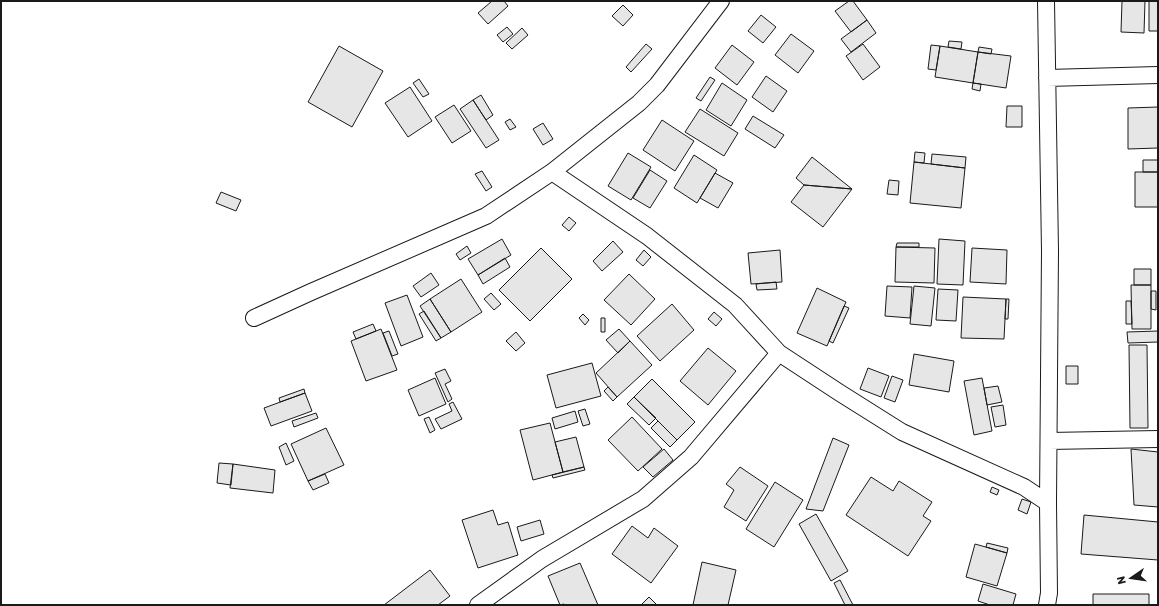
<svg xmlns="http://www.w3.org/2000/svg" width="1159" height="606" font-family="Rubik,sans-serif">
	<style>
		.building { fill: #e6e6e6; stroke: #1a1a1a }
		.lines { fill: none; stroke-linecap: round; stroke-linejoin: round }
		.street-casing { stroke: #1a1a1a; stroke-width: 18 }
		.street { stroke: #fff; stroke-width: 16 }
	</style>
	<rect width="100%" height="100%" fill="#fff"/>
	<path class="building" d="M492,1H504L508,6L488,24L478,13Z
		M849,1H853L867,20L851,32L835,11Z
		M1122,1H1145L1144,33L1121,32Z
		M1149,1H1158V31H1149Z
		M623,5L633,15L623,26L612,16Z
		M761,15L776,27L763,43L748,31Z
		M867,20L876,33L851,52L841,39Z
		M507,27L513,34L503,42L497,35Z
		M522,28L528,35L512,49L506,43Z
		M791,34L814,51L798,73L775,55Z
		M949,41L962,42L961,49L948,47Z
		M646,44L652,49L631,72L626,67Z
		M863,44L880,67L863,80L846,56Z
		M732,45L754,62L737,85L715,68Z
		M931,45L940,46L936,70L928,69Z
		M339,46L383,71L352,127L308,102Z
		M940,46L978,52L973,83L935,77Z
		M979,47L992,49L991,54L978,52Z
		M978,52L1011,56L1006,88L973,83Z
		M766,76L787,91L773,112L752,97Z
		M710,77L715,80L701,101L696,98Z
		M419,79L429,94L423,97L413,83Z
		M722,83L747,100L731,126L706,110Z
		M973,83L981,84L980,91L972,89Z
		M410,87L432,121L408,137L385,103Z
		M481,95L493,115L486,120L473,100Z
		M473,100L499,140L486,148L460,109Z
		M454,105L471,131L452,143L435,117Z
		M1007,106H1022V127H1006Z
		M1158,107V148L1128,149V108Z
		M700,109L738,133L724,156L685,132Z
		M753,116L784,135L775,148L745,129Z
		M510,119L516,127L510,130L505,122Z
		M662,120L694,141L675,171L643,150Z
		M543,123L553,139L543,145L533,129Z
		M915,152L925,153L924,163L914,162Z
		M628,153L651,167L631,200L608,186Z
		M932,154L966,157L965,168L931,164Z
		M694,155L717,170L697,203L674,188Z
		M812,157L852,189L804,185L796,178Z
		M1143,160H1158V172H1143Z
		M914,162L965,168L961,208L910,203Z
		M650,170L667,181L650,208L633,198Z
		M482,171L492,187L486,191L475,174Z
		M1135,172H1158V207H1135Z
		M715,173L733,183L718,208L700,198Z
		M889,180L899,181L898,195L887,194Z
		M804,185L852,189L823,227L791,202Z
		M221,192L241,200L236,211L216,203Z
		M569,217L576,223L569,231L562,225Z
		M502,239L511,255L478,275L468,259Z
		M939,239L965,241L963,285L937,284Z
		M613,241L623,252L602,271L593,261Z
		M897,243H919V247H896Z
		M467,246L471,253L460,260L456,254Z
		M896,247L935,248L934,283L895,282Z
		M541,248L572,279L530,321L499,290Z
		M972,248L1007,250L1006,284L970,282Z
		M644,250L651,257L643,266L636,260Z
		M780,250L782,282L751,284L748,253Z
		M505,258L510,267L483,284L478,275Z
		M1134,269H1151V285H1134Z
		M431,273L439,285L421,297L413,286Z
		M629,274L655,299L631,325L604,300Z
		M461,279L482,312L451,332L430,299Z
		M776,282L777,289L757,290L756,284Z
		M1131,285H1151V329H1132Z
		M887,286L912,287L910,318L885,316Z
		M914,286L935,288L931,326L910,324Z
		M817,288L846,302L827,346L797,333Z
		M938,289L958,290L956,321L936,320Z
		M1151,291H1156V310L1151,309Z
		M491,293L501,304L494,310L484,299Z
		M407,295L423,337L401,346L385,303Z
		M963,297L1006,299L1004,339L961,338Z
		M430,299L451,332L441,338L420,306Z
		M1006,299H1009L1008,319H1005Z
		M1126,301H1131L1132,324H1126Z
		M672,304L694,330L660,361L637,336Z
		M844,306L849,308L833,343L829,341Z
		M424,311L441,338L436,341L419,314Z
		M714,312L722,319L716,326L708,319Z
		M583,314L589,320L585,325L579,318Z
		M601,318H605V332H601Z
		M373,324L376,331L356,339L353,332Z
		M381,329L397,370L366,381L351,341Z
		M619,329L630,341L618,353L606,340Z
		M389,331L398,354L392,356L383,333Z
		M1158,331V342L1128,343L1127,332Z
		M516,332L525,343L516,351L506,341Z
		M630,341L652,365L617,397L596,373Z
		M1129,345H1147L1148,428H1130Z
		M708,348L736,371L708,405L680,381Z
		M914,354L954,361L949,392L909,385Z
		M592,363L601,396L556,408L547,375Z
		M1066,366H1078V384H1066Z
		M868,368L889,376L881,397L860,389Z
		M445,369L451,381L445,384L452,399L448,402L435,373Z
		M892,376L903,380L895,402L884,398Z
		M435,378L446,404L419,416L408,390Z
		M982,378L992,431L974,435L964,381Z
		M652,379L695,422L677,440L634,397Z
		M998,386L1002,402L987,405L984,388Z
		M608,387L617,397L613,401L604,391Z
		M304,389L305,393L280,402L279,398Z
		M305,393L312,411L271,426L264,408Z
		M634,397L656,418L649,425L627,404Z
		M453,402L462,419L441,429L435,419L452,411L449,404Z
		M1003,405L1006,425L995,427L991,407Z
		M585,409L590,424L583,426L578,411Z
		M575,411L578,422L555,429L552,418Z
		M316,413L318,418L294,427L292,421Z
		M429,417L435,430L430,433L424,419Z
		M632,417L662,449L638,471L608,440Z
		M658,421L677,440L670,447L651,428Z
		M550,423L563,472L533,480L520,430Z
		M326,428L344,465L308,481L291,444Z
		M576,437L584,467L563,472L555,442Z
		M833,438L849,445L823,511L806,509Z
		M286,443L294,461L286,465L279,447Z
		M664,449L673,460L653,477L643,467Z
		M1131,449L1158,452V507L1134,505Z
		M219,463L233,464L231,485L217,483Z
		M233,464L275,470L273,493L230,488Z
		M584,467L585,470L553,478L552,475Z
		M740,467L768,486L746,521L724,507L734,490L726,484Z
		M325,474L329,483L313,490L308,481Z
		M871,477L893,491L899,481L932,502L923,516L931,521L908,556L846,515Z
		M775,482L803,500L774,547L746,529Z
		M992,487L999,490L997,495L990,492Z
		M1022,499L1031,502L1027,514L1018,510Z
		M493,510L498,525L508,522L518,555L478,568L462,520Z
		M816,514L848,571L831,581L799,524Z
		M1084,515L1158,522V560L1081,554Z
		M540,520L544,534L521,541L517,527Z
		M632,526L648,538L654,528L678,546L651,583L612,554Z
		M987,543L1008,548L1007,553L986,547Z
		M975,544L1007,553L997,586L966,577Z
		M702,562L736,570L728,605H693Z
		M580,563L598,605H564V604L560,605L548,576Z
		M430,570L450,596L438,605H384Z
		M840,580L853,605H845L834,583Z
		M983,584L1016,594L1013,605H990L978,601Z
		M1093,594H1149V605H1093Z
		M649,597L657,605H641Z"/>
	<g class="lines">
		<g class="street-casing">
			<path id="street" d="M1046,1L1050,251L1048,503
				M1047,78L1158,75
				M552,172L647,236L735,305L779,353L840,393L902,432L1024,487L1048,503L1049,593L1047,605
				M254,318L311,292L486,216L552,172L639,103L657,85L721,1
				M1049,441L1158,439
				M478,605L542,559L643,499L691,457L779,353"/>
		</g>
		<use href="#street" class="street"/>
	</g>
	<rect width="1159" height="606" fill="none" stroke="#1a1a1a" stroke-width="4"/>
	<g transform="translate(1131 578) rotate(257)" stroke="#ffffff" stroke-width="3" paint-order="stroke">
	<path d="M0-3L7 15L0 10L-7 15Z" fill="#1a1a1a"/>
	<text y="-6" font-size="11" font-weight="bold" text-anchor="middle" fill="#1a1a1a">N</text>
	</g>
</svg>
